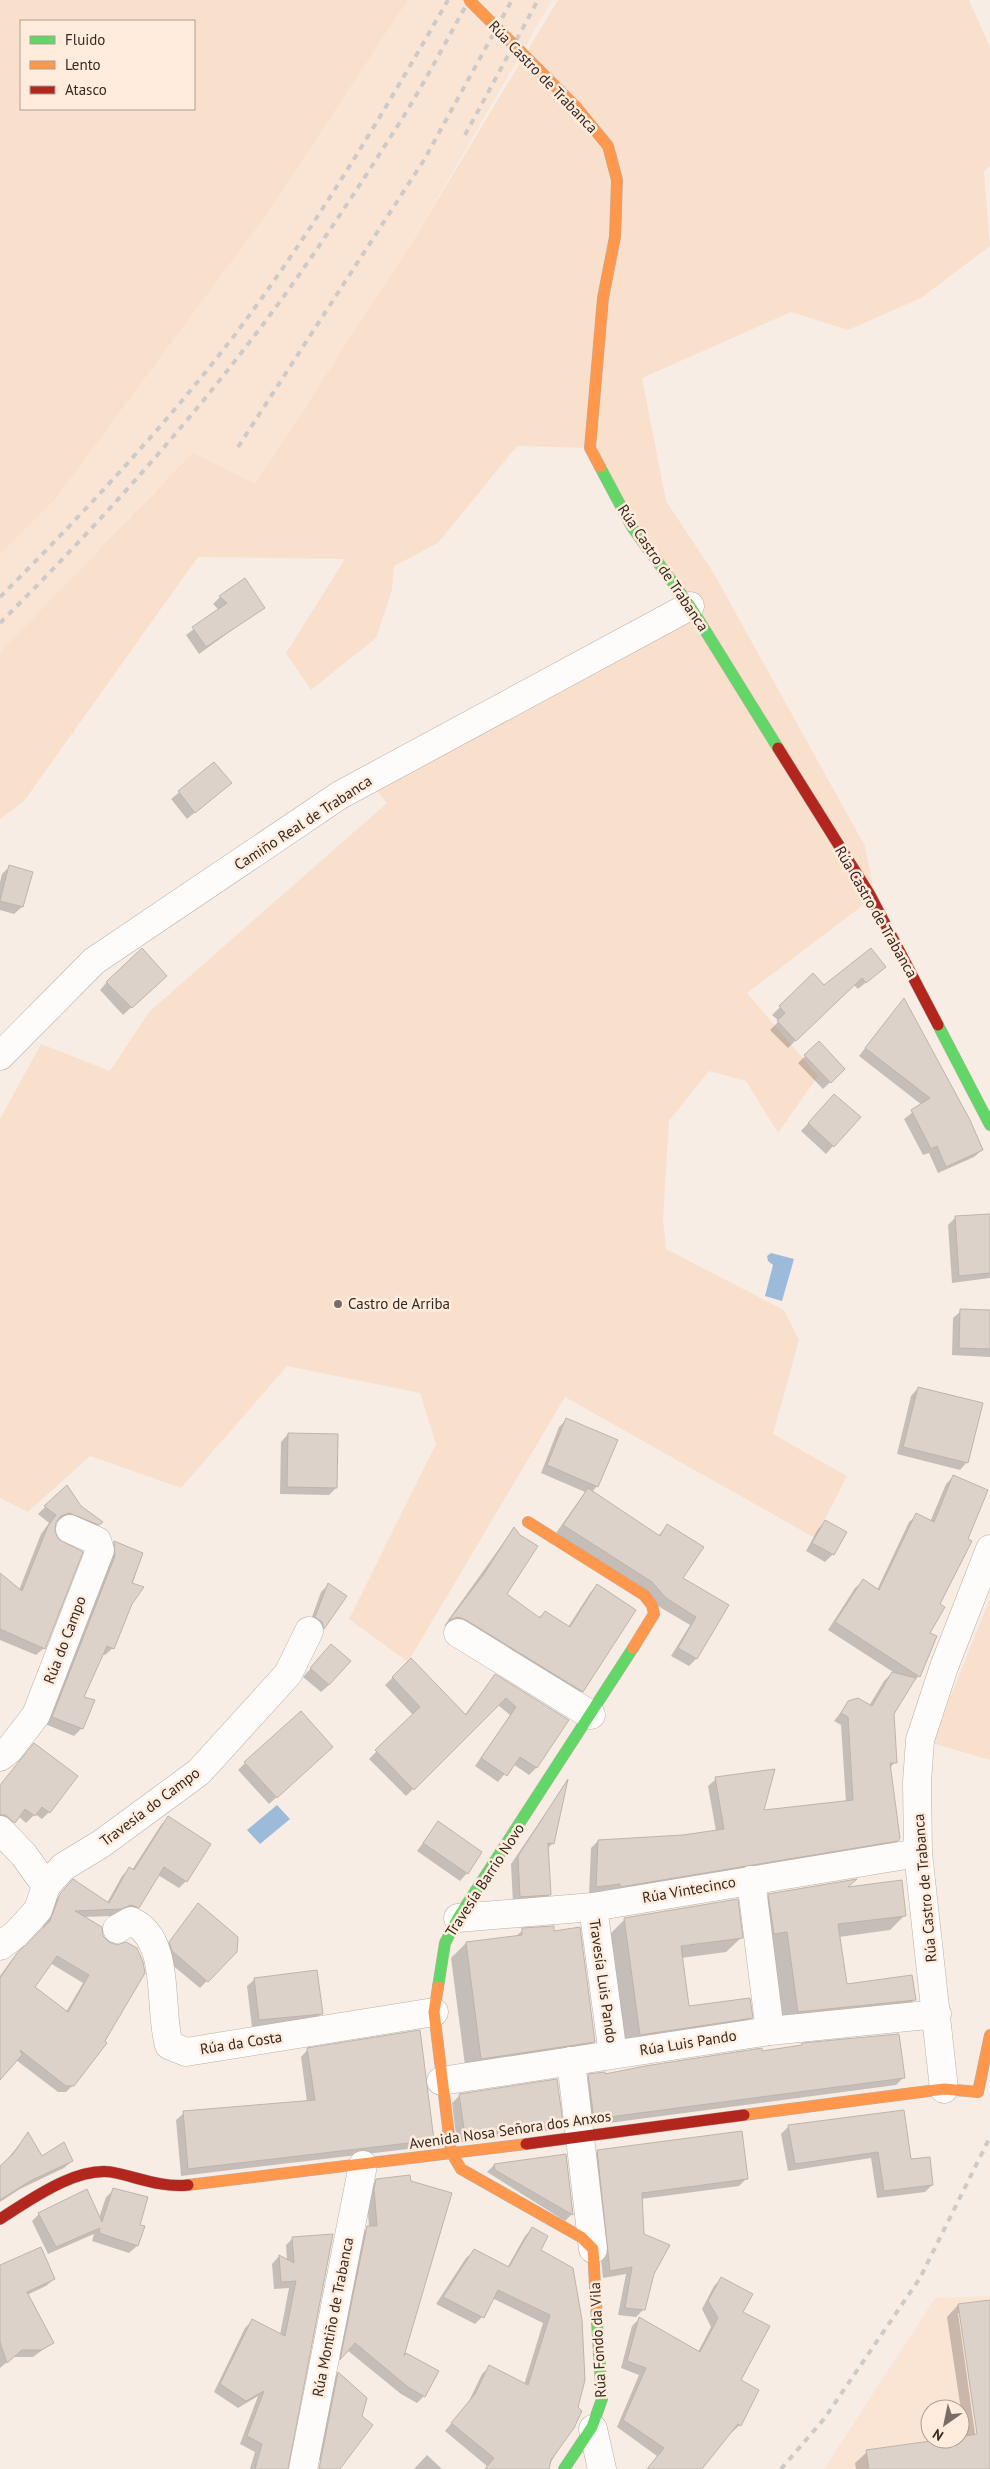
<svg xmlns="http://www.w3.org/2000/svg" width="990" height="2469" font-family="'PT Sans',sans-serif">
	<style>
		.built { fill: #fae5d5; fill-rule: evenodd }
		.green { fill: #f9e0cc; fill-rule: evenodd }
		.water { fill: #9cbbdb }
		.shadow { fill: #0003; fill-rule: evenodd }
		.building { fill: #ddd2ca; stroke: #beb4ac; fill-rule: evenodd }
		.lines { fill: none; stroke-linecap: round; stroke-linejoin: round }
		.street-casing { stroke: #b9afa7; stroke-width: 29 }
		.fast-casing { stroke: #b9afa7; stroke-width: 12 }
		.slow-casing { stroke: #b9afa7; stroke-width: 12 }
		.jam-casing { stroke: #b9afa7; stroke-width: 12 }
		.street { stroke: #fefcfb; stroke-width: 28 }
		.fast { stroke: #63d668; stroke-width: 11 }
		.slow { stroke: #ff974d; stroke-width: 11 }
		.jam { stroke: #b3261e; stroke-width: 11 }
		.rail { stroke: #cdcac7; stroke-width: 4; stroke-dasharray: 6 6; stroke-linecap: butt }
		.slow-bridge-casing { stroke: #b9afa7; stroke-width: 12; stroke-linecap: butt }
		.slow-bridge { stroke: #ff974d; stroke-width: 11 }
		.poi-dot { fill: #796e65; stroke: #ffecdd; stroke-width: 2 }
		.labels { text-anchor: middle; stroke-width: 5; stroke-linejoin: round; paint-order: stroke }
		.street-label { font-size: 15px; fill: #352920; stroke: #ffecdd }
		.poi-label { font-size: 15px; fill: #352920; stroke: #ffecdd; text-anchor: start }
	</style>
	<rect width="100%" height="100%" fill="#f7ede5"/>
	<path class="built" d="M408,0H552L414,239L255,484L0,652V555L57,497L264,218Z
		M990,2296V2469H824L935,2298ZM930,2409H960V2439H930Z"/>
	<path class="green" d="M0,0H408L264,218L57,497L0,555ZM194,21V109H21V21Z
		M558,0H969L990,47V166L984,171L990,246L921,298L848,330L791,312L642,378L666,501L713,572L865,846L875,896L747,993L818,1076L778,1133L746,1081L709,1071L669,1121L663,1220L666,1249L784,1310L799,1340L773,1434L847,1476L815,1538L565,1397L408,1662L349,1619L436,1444L420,1393L287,1366L181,1488L90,1456L28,1512L0,1498V1119L41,1044L110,1071L149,1012L387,803L368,780L690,606L590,448L517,446L438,543L394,566L392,590L376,638L311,690L286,653L345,559L198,557L24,801L0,819V652L193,453L255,484L414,239Z
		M990,1598V1760L932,1743Z"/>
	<path class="water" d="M771,1253L794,1259L782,1301L765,1296L773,1265L768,1261L767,1256Z
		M277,1805L290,1819L260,1844L247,1830Z"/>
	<path class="shadow" d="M220,597L264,607L199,654L186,635L219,610L213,604Z
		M214,764L230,783L187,819L171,799Z
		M9,867L22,907L14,914L0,910V882L2,874Z
		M876,974L858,989L853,984L788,1048L770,1030L779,1021L772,1015L813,975L824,987Z
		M107,982L158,983L123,1015L100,990Z
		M897,1007L982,1150L974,1157L938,1173L929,1153L923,1155L904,1119L922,1105L859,1056Z
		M819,1043L844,1069L823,1089L798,1063Z
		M827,1103L859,1117L826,1154L801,1131Z
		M990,1215V1278L952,1283L948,1225L956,1217Z
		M961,1311L990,1312V1357L952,1355L953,1318Z
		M918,1388L967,1462L960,1470L897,1454L911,1396Z
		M566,1420L597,1486L592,1492L658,1536L668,1525L682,1578L728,1606L696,1659L689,1666L671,1656L690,1625L658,1606L556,1533L585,1492L541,1473L559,1427Z
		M288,1434L336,1488L329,1495L280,1494L281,1442Z
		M953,1477L939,1605L928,1633L935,1637L919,1676L911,1684L893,1714L895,1762L890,1768L899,1838L889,1848L589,1894L591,1848L598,1841L683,1836L716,1831L708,1786L716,1779L762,1811L846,1802L841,1725L834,1721L848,1703L869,1706L884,1681L893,1672L828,1630L855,1588L863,1581L877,1590L909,1522L917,1515L930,1522L946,1484Z
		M45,1507H80L101,1522L91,1532L61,1520L55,1522L44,1648L36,1655L0,1640V1586L19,1590L41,1534L49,1523L38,1514Z
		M825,1522L833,1554L825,1562L806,1551L818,1529Z
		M513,1529L506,1594L538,1618L545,1612L568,1627L590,1593L597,1585L582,1691L575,1698L450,1624L444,1626Z
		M114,1543L142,1553L113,1648L105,1655L102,1654L83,1697L82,1728L74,1736L45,1724L107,1550Z
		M328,1585L345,1597L317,1635L309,1625L321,1592Z
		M324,1653L329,1685L321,1692L303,1677Z
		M411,1660L464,1716L495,1675L567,1720L536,1768L529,1775L513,1764L498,1782L475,1766L510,1715L498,1705L406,1796L369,1759L413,1715L385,1685Z
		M27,1752L49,1812L42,1819L35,1814L26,1823L18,1816L6,1829L0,1825V1786Z
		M324,1754L269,1804L238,1770L245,1763Z
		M566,1783L553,1843L547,1849L550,1894L543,1902L513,1904L511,1864Z
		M168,1818L186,1881L179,1888L158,1875L138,1907L131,1915L123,1912L112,1916L83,1917L108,1943L73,2085L66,2092H58L16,2060L0,2077V1976L10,1962L42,1929L53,1903L66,1888L107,1903L122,1876L129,1869L132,1870L161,1825ZM50,1963L83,1983L66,2012L34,1987Z
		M438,1823L467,1873L460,1881L417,1851Z
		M845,1889L905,1915L890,1930L839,1937L845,1985L914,2000L900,2015L783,2027L754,1910L769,1895Z
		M198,1905L235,1952L200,1988L165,1959L162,1951Z
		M625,1919L741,1938L726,1952L681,1958L688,2007L751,2017L737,2032L626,2049L610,1934Z
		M523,1930L594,2041L579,2056L466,2073L451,1958L466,1943L515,1937Z
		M255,1979L321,2014L314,2021L252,2027L247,1986Z
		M308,2049L432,2140L425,2147L181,2176L176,2120L184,2113L307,2102L301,2057Z
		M761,2053L903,2078L896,2085L586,2126L581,2083L589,2076H604Z
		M459,2096L561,2123L554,2130L457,2143L452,2103Z
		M789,2126L909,2161L932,2185L925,2192L877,2198L871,2158L788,2171L781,2134Z
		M28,2134L41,2157L72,2161L64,2168L20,2189L0,2202V2168Z
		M598,2151L747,2178L739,2186L641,2199L643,2234L653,2273L643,2310L636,2317L618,2315L626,2274L603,2278L590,2159Z
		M494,2165L572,2214L565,2221L487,2172Z
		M377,2180L402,2359L424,2396L417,2403L401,2394L347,2350L334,2364L360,2235L369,2227L367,2198L369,2188Z
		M114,2190L138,2226L143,2227L137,2246L129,2253L92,2241L94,2234L48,2254L32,2221L39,2214L99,2218L106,2197Z
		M532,2229L576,2408L581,2411L547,2469H485L487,2466L445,2431L468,2403L482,2374L489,2367L524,2385L543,2323L492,2298L482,2317L475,2324L436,2304L466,2258L474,2251L507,2268L525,2236Z
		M332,2235L287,2469H250L255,2452L240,2444L258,2396L238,2408L214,2392L245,2328L252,2321L280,2335L289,2288L274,2289L272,2264L279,2256L287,2260L286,2245L293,2238Z
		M0,2266L54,2279L46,2286L27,2295L52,2343L33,2357H13L0,2368Z
		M722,2278L742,2313L740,2425L732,2432L730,2431L700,2469H647L657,2456L617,2427L639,2375L621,2368L632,2326L639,2319L698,2352L711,2327L702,2309L714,2286Z
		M990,2301V2469H856L855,2463L867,2452L965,2437L947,2317L958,2305ZM958,2313H960L979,2440L976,2441Z
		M338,2373L337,2469H334L316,2458L331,2380Z
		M427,2455L442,2469H414Z"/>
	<path class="building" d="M245,578L265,608L206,647L192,627L227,603L219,596Z
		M214,762L232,783L195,813L178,791Z
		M9,865L33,872L23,907L0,901Z
		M142,948L167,976L132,1008L106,982Z
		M871,948L886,967L866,983L862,978L796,1041L777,1021L785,1013L779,1006L813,973L824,985Z
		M904,998L970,1120L983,1150L946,1167L937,1146L931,1149L911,1110L930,1098L865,1048Z
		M819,1041L845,1069L831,1083L804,1055Z
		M834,1094L861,1117L834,1147L808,1123Z
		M990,1214V1273L959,1276L955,1216Z
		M960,1309L990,1310V1349L959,1348Z
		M918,1387L983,1403L968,1463L903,1447Z
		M566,1418L618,1440L598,1487L547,1465Z
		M288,1433L338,1434L337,1488L287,1487Z
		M953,1475L988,1490L968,1539L972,1541L940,1604L945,1607L930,1633L937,1636L920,1677L835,1622L863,1579L879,1590L916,1513L934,1522Z
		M67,1485L81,1506L103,1522L99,1525L69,1513L61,1516L56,1522L55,1531L58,1539L83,1552L45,1649L0,1629V1573L22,1591L48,1526L56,1515L44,1506Z
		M588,1488L660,1536L667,1524L704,1547L683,1578L729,1605L697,1659L678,1648L696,1617L666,1598L652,1582L563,1525Z
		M825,1520L847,1532L834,1555L812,1543Z
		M514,1527L520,1535L538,1546L507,1594L540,1618L545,1611L570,1627L597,1584L636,1610L583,1692L466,1620L458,1617L449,1620L484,1574Z
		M114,1541L143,1553L132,1583L144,1587L132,1604L114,1649L107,1646L84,1697L95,1700L83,1729L52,1717L115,1556Z
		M328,1583L347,1596L324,1629L322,1622L315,1617Z
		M331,1644L351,1661L329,1685L310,1668Z
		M411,1658L466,1715L495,1674L569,1720L537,1768L520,1757L507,1776L481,1758L516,1707L506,1698L414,1790L375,1750L420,1707L392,1677Z
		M892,1672L916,1678L894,1714L897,1763H890L900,1838L898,1841L620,1887V1884L596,1887L598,1840L683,1835L724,1829L715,1777L775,1769L764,1810L853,1800L848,1717L841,1713L848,1701L858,1698L872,1706Z
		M301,1711L333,1747L277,1798L244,1762Z
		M34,1743L78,1776L50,1813L42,1807L35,1816L25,1809L15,1823L5,1815H0V1785Z
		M568,1779L554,1844L548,1843L551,1895L520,1897L518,1856Z
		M168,1816L211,1844L187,1882L164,1867L139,1908L131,1905L121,1909L75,1911L102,1927L103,1936L109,1942L117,1945L126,1942L137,1948L143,1962L145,1973L105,2041L107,2043L74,2086H66L20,2050L22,2055L0,2080V1978L17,1953L50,1921L60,1894L73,1879L109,1903L129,1867L134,1870ZM57,1956L89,1975L68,2012L35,1987Z
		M438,1821L482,1852L468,1874L423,1843Z
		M857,1879L848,1887L902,1880L906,1916L838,1924L847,1984L912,1975L916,2000L798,2012L787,1932L774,1934L768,1894Z
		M738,1899L743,1938L681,1946L689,2006L750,1998L753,2018L640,2035L624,1918Z
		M198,1903L238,1937L237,1952L208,1982L172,1951L169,1942Z
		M554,1926V1931L580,1927L595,2042L481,2059L466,1942L522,1935V1928Z
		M317,1970L323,2014L259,2020L254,1978Z
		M420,2030L434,2140L188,2169L183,2111L315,2100L307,2048Z
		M899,2034L905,2078L594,2119L588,2074L605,2072V2074L645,2066L762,2048V2051L802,2045V2043Z
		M557,2079L563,2123L465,2136L459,2094Z
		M904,2110L911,2159L930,2157L933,2185L884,2191L878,2152L795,2164L788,2125Z
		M742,2131L748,2179L642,2193L644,2234L670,2245L654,2274L645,2310L625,2308L632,2267L610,2271L597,2150Z
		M28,2132L42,2156L64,2142L73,2161L30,2181L0,2200V2166L13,2154Z
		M566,2154L573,2215L495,2170L494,2164Z
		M410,2175L411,2181L452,2193L404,2356L406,2353L439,2371L425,2397L408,2387L355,2343L340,2360L367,2226H377L374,2189L376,2179Z
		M113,2188L148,2197L140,2225L145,2226L138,2246L99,2233L100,2228L56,2247L38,2213L87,2189L102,2222Z
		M532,2227L548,2236L541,2250L573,2268L582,2320L585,2380L578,2407L582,2411L574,2428L551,2460L549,2469H485L494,2458L451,2423L475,2394L489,2365L528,2385L550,2315L498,2290L484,2318L443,2297L474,2249L509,2267Z
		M333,2234L288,2469H255L262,2444L247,2436L264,2391L246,2401L220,2384L252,2319L285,2336L296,2281L281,2282L279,2255L294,2263L292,2237Z
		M41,2247L55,2279L27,2292L54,2343L41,2350H22L7,2363L0,2342V2265Z
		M721,2277L753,2294L743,2312L770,2326L741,2380L759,2390L741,2426L738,2424L702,2469H647L664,2448L623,2420L646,2368L627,2361L639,2317L700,2352L718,2318L708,2301Z
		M990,2300V2469H869L866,2450L945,2439H960V2437L977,2434L958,2304Z
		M338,2372L367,2398L362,2416L373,2425L340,2469H319Z"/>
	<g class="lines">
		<g class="street-casing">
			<path id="street" d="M0,1056L94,961L340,795L690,606
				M458,1633L591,1715
				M0,1757L9,1750L36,1715L100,1550L97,1541L70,1529
				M0,1830L24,1855L46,1886
				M751,1880L770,2031
				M593,1907L613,2055
				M458,1918L593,1907L918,1853
				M117,1929L131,1921C172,1939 158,2008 169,2045L186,2052L434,2012
				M0,1946L16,1934L38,1910L46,1886L63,1867L101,1844L199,1772L288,1674L309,1631
				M571,2061L593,2249
				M441,2081L770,2031L937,2014
				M944,2089L918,1853L917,1782L920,1740L944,1667L990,1549
				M593,2429L602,2469
				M303,2469L363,2165"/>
		</g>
		<g class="fast-casing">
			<path id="fast" d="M600,467L632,527L690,606L778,748
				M938,1025L990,1125
				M438,1987L445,1943L458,1918L633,1648
				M564,2469L592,2427L602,2399L597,2322"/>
		</g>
		<g class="slow-casing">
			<path id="slow" d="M576,107L608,146L617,180L615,237L603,298L590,448L600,467
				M528,1522L644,1595L652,1605L654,1614L633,1648
				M438,1987L434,2012L451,2152L461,2169L581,2237L593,2249L597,2322
				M744,2115L944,2089L978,2092L990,2035
				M188,2185L526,2144"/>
		</g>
		<g class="jam-casing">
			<path id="jam" d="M778,748L870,895L938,1025
				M526,2144L744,2115
				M0,2219C30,2200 79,2164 116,2173C139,2178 164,2188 188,2185"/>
		</g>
		<use href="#street" class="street"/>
		<use href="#fast" class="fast"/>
		<use href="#slow" class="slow"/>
		<use href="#jam" class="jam"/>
		<path class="rail" d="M465,135L538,0
			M238,447L424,160L512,0
			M0,597C82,515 167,424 237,332C316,226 383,114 448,0
			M0,623C88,535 173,442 248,344C301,276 349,202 395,130C422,88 445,43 469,0
			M781,2469L824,2419L920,2278L990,2137"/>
		<g class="slow-bridge-casing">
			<path id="slow-bridge" d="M469,0L576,107"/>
		</g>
		<use href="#slow-bridge" class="slow-bridge"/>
	</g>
	<circle class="poi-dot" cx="338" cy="1304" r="5"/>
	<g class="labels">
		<g class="street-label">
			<text transform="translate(543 77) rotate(46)" y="5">Rúa Castro de Trabanca</text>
			<text transform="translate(663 568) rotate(56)" y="5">Rúa Castro de Trabanca</text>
			<text transform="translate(303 823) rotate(-33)" y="5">Camiño Real de Trabanca</text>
			<text transform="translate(876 912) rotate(60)" y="5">Rúa Castro de Trabanca</text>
			<text transform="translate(65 1640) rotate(-69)" y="5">Rúa do Campo</text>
			<text transform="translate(150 1807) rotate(-37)" y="5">Travesía do Campo</text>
			<text transform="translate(485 1880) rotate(-57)" y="5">Travesía Barrio Novo</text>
			<text transform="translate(925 1888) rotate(-95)" y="5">Rúa Castro de Trabanca</text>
			<text transform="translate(689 1890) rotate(-10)" y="5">Rúa Vintecinco</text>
			<text transform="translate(603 1981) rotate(82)" y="5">Travesía Luis Pando</text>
			<text transform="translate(241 2043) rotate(-9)" y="5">Rúa da Costa</text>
			<text transform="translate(688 2043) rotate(-9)" y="5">Rúa Luis Pando</text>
			<text transform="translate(510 2130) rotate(-8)" y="5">Avenida Nosa Señora dos Anxos</text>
			<text transform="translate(333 2317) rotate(-79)" y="5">Rúa Montiño de Trabanca</text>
			<text transform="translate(598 2340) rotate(-93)" y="5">Rúa Fondo da Vila</text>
		</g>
		<g class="poi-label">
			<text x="348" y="1309">Castro de Arriba</text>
		</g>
	</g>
	<rect x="20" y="20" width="175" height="90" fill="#ffecdd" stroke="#ae9e91"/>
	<rect x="30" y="36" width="25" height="8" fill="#63d668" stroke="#ae9e91"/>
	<text x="65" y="45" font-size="15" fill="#352920">Fluido</text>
	<rect x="30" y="61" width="25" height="8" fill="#ff974d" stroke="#ae9e91"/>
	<text x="65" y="70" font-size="15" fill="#352920">Lento</text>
	<rect x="30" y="86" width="25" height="8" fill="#b3261e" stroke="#ae9e91"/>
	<text x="65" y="95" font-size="15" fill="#352920">Atasco</text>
	<g transform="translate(945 2424) rotate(213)"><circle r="24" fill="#ffecdd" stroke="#ae9e91"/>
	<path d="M0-4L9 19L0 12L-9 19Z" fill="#796e65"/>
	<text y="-8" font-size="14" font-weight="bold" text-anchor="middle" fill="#352920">N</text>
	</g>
</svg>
